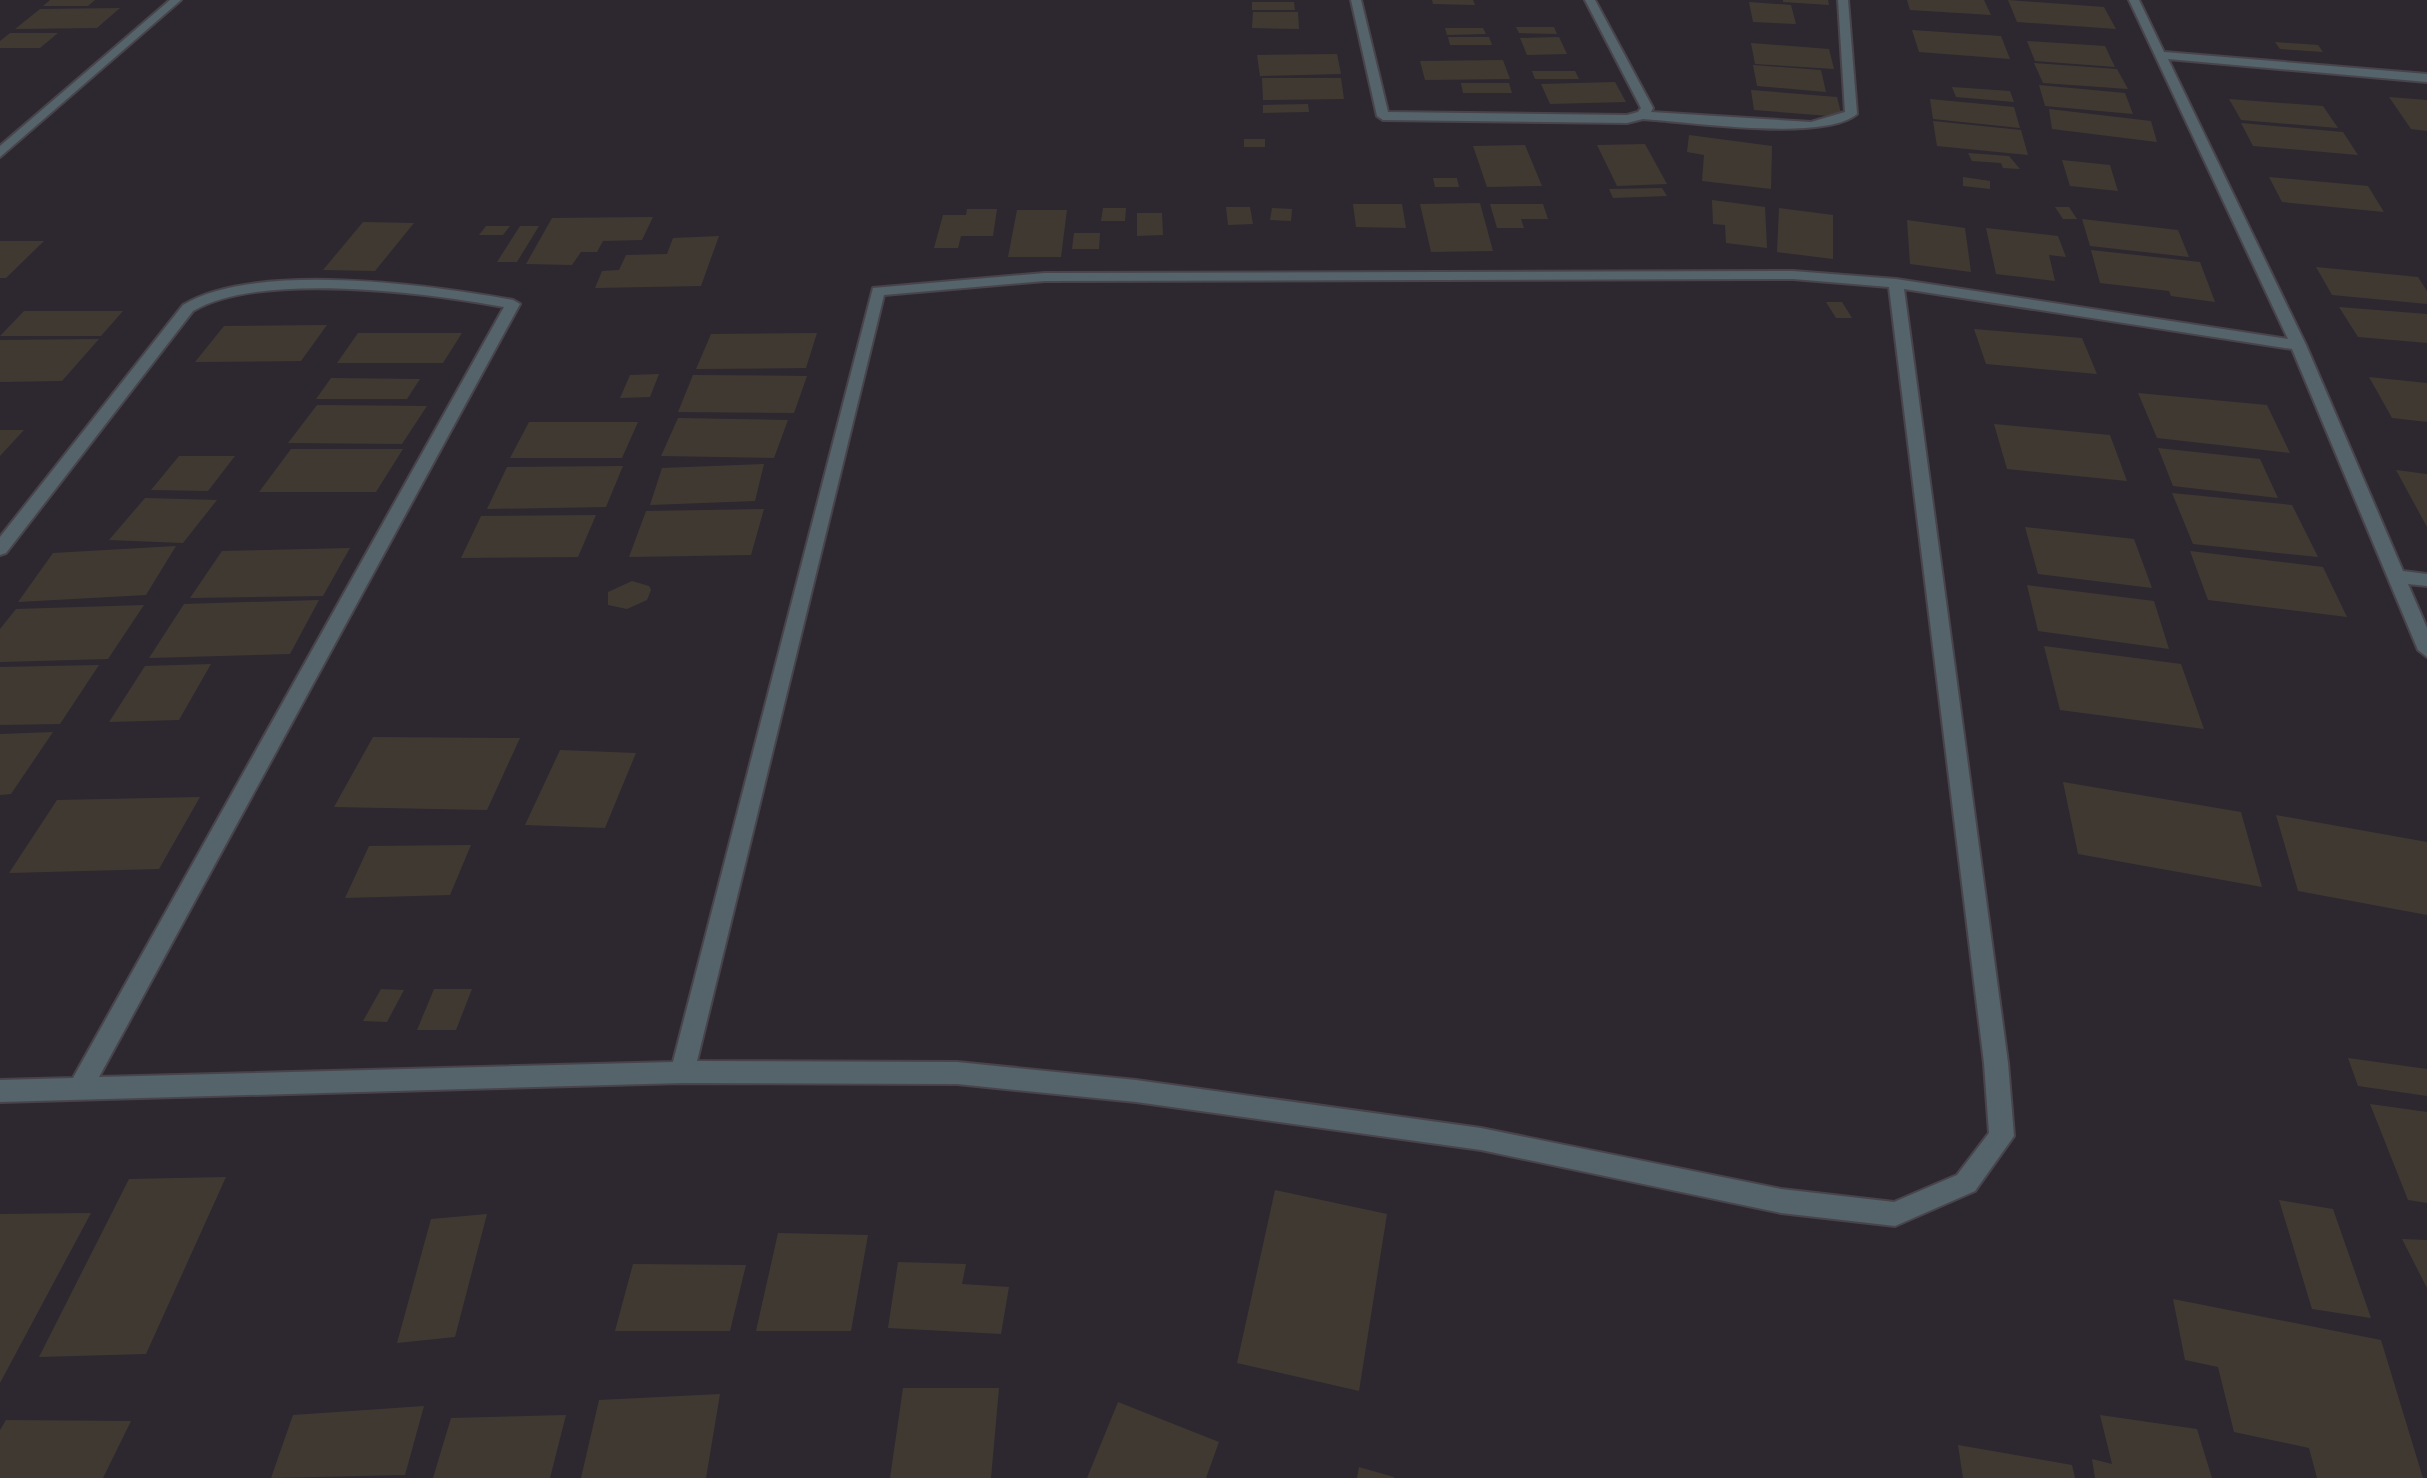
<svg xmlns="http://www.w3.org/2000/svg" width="2427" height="1478" font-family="Lato,sans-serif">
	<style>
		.building { fill: #403932 }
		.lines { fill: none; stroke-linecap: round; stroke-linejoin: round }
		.minor-casing { stroke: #49444c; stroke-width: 4 }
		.minor { fill: #55646a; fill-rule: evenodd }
	</style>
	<rect width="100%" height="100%" fill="#2d2830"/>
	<path class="building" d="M50,0H95L88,6H43Z
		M1432,0H1473L1475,5L1433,4Z
		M1783,0H1828L1829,5L1783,2Z
		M1907,0H1984L1991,15L1910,10Z
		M2008,0L2104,7L2116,29L2017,22Z
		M1252,2H1294L1295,10H1252Z
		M1749,2L1791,5L1796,24L1753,22Z
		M120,8L97,28L15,29L40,9Z
		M1253,12H1298L1299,29L1252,28Z
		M1516,27H1554L1557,34L1519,33Z
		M1445,28H1483L1486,34L1447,35Z
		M1912,30L2001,36L2010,59L1919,52Z
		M10,33H58L40,48H0V41Z
		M1448,37H1489L1492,45H1450Z
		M1559,37L1567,54L1527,55L1520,38Z
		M2027,41L2105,46L2115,67L2035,61Z
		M2275,42L2318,45L2323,52L2280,49Z
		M1751,43L1829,49L1834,69L1755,64Z
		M1337,54L1341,74L1260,76L1257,55Z
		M1503,60L1510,79L1425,80L1420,61Z
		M2034,63L2117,69L2128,89L2043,83Z
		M1753,65L1821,70L1826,92L1757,86Z
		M1532,71H1575L1579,79H1535Z
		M1262,78H1341L1344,99L1263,100Z
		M1615,82L1626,102L1550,104L1541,84Z
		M1461,83H1509L1512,93H1463Z
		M2039,85L2125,93L2133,114L2045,106Z
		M1952,87L2010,91L2014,102L1956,97Z
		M1751,90L1837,97L1842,117L1754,110Z
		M2389,97L2427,100V131L2411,129Z
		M1930,99L2014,107L2020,128L1933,119Z
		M2229,99L2323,106L2338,128L2241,120Z
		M1308,104L1309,112L1263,113V105Z
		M2049,109L2151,121L2157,142L2052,129Z
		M1933,121L2021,130L2028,155L1937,146Z
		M2241,123L2343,132L2358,155L2253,146Z
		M1689,135L1772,146L1771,189L1702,181L1704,155L1687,152Z
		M1244,139H1265V147H1244Z
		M1645,144L1667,184L1617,186L1597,145Z
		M1525,145L1542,186L1487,187L1473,146Z
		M1968,153L2009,156L2020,169L2003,168L2001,163L1972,161Z
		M2062,160L2110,165L2118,191L2070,186Z
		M1963,177L1990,181V189L1963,186Z
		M2269,177L2368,186L2384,212L2282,202Z
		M1433,178H1457L1459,187H1435Z
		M1662,188L1667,196L1613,198L1609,189Z
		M1712,200L1765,207L1767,248L1726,243L1725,225L1713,224Z
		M1480,203L1493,251L1431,252L1420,204Z
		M1353,204H1402L1406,228L1356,227Z
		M1490,204H1543L1548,219H1521L1524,228H1497Z
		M1226,207H1250L1253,224L1228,225Z
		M2055,207H2069L2077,219H2063Z
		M1103,208H1126L1125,221H1101Z
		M1272,208L1292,209L1291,221L1270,220Z
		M1779,208L1833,215V259L1777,252Z
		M967,209H997L993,236H961L958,248H934L943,215H966Z
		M1017,210H1067L1061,257H1008Z
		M1137,213H1162L1163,235L1137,236Z
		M653,217L642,240L603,241L597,252H581L572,265L526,264L552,218Z
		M2082,219L2178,230L2189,257L2090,246Z
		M1907,220L1965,228L1971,272L1910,264Z
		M363,222L414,223L375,271L323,270Z
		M486,226H510L503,235H479Z
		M520,226H539L517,262H497Z
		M1986,228L2058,236L2066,257L2049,255L2055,281L1996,274Z
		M1074,233H1100L1099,249H1072Z
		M719,236L701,286L595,288L602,271L619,270L626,255L667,254L673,238Z
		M0,241H44L6,278H0Z
		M2091,250L2200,262L2215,302L2171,296L2169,291L2100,283Z
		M2316,267L2418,277L2427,291V304L2332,295Z
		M1826,302H1842L1852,318H1836Z
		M2339,307L2427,314V343L2358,337Z
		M24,311H123L101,336H0Z
		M327,325L301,361L195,362L224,326Z
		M1974,329L2082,338L2097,374L1986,364Z
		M358,333H462L443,363H337Z
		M817,333L806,368L696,369L711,334Z
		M99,339L62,381L0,382V340Z
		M659,374L650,397L620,398L630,375Z
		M693,375L807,376L794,413L678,412Z
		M2369,377L2427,383V422L2392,418Z
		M331,378L420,379L407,399H316Z
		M2138,393L2267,405L2290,453L2157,438Z
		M317,405L427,406L402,444L288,443Z
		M678,418L788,420L774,458L661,456Z
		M529,422H638L622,458H510Z
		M1994,424L2110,435L2127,481L2007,469Z
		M0,430H24L0,456Z
		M2158,448L2260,459L2278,498L2173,486Z
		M291,449H403L376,492H259Z
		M179,456H235L208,491L151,490Z
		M764,464L755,501L650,505L662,468Z
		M623,466L606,507L487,509L507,467Z
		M2396,470L2427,474V527Z
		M2172,493L2292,505L2318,557L2193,544Z
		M145,498L217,500L183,543L109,540Z
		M764,509L751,555L629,557L646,511Z
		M596,515L578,557L461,558L481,516Z
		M2025,527L2134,539L2152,588L2038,574Z
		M176,546L146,595L18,602L53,553Z
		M350,548L323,596L190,598L222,551Z
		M2190,551L2323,567L2347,617L2208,600Z
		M632,581L649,586L651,590L647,600L627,609L608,605V592Z
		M2027,585L2154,601L2169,649L2038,631Z
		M319,600L290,654L149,658L184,604Z
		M144,605L108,659L0,662V629L16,609Z
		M2044,646L2181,664L2204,729L2060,710Z
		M211,664L179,720L109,722L145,666Z
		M99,665L60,724L0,725V667Z
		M53,732L11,794L0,795V734Z
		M373,737L520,738L487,810L334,807Z
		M560,750L636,753L605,828L525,825Z
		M2063,782L2241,812L2262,887L2078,854Z
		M200,797L159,869L9,873L57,800Z
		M2276,815L2427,842V915L2298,891Z
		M471,845L450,895L345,898L369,846Z
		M381,989L404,990L387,1022L363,1021Z
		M434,989H472L456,1030H417Z
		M2348,1058L2427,1069V1096L2358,1086Z
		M2370,1104L2427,1112V1203L2408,1200Z
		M226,1177L146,1354L39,1357L129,1179Z
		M1275,1190L1387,1214L1359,1391L1237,1363Z
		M2279,1200L2333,1209L2371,1318L2312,1309Z
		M91,1213L0,1383V1214Z
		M487,1214L455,1337L397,1343L431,1219Z
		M778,1233L868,1235L851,1331H756Z
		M2402,1239L2427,1240V1288Z
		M898,1262L966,1264L962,1284L1009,1287L1001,1334L888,1328Z
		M633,1264L746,1265L730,1331H615Z
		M2173,1299L2381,1340L2423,1478H2317L2309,1448L2234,1432L2218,1367L2185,1360Z
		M903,1388H999L991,1478H890Z
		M720,1394L706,1478H581L599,1400Z
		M1118,1402L1219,1442L1206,1478H1087Z
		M424,1406L405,1475L271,1478L293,1415Z
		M566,1415L550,1478H433L451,1418Z
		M2100,1415L2197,1429L2212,1478H2095L2092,1459L2112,1464Z
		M6,1420L131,1421L103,1478H0V1430Z
		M1958,1445L2072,1465L2075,1478H1963Z
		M1359,1467L1394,1477V1478H1357Z"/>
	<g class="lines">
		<g class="minor-casing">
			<path id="minor" d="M170,0H181L0,157V146Z
				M1351,0H1361L1388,112L1627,115L1638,112L1641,108L1585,0H1595L1653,108L1651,112L1811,122L1845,112L1838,0H1848L1857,114C1824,142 1690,122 1643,119L1627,123L1383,120L1377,116Z
				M2129,0H2139L2164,52L2427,74V82L2168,59L2306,345L2403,571L2427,574V586L2408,584L2427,628V657L2418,650L2292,349L1904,289L2008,1063L2014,1136L1975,1191L1895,1226L1781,1213L1481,1150L1136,1102L957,1084L682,1083L0,1102V1080L73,1078L504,307C428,293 259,271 193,311L6,553L0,555V537L183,305C256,261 430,285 513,300L520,304L99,1077L673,1062L873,288L1045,273L1793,271L1896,279L2288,339ZM1793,279L1889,287L1984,1063L1989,1133L1957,1175L1894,1202L1781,1189L1481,1128L1136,1080L957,1062L697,1061L884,295L1045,281Z"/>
		</g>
		<use href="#minor" class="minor"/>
	</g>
</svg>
